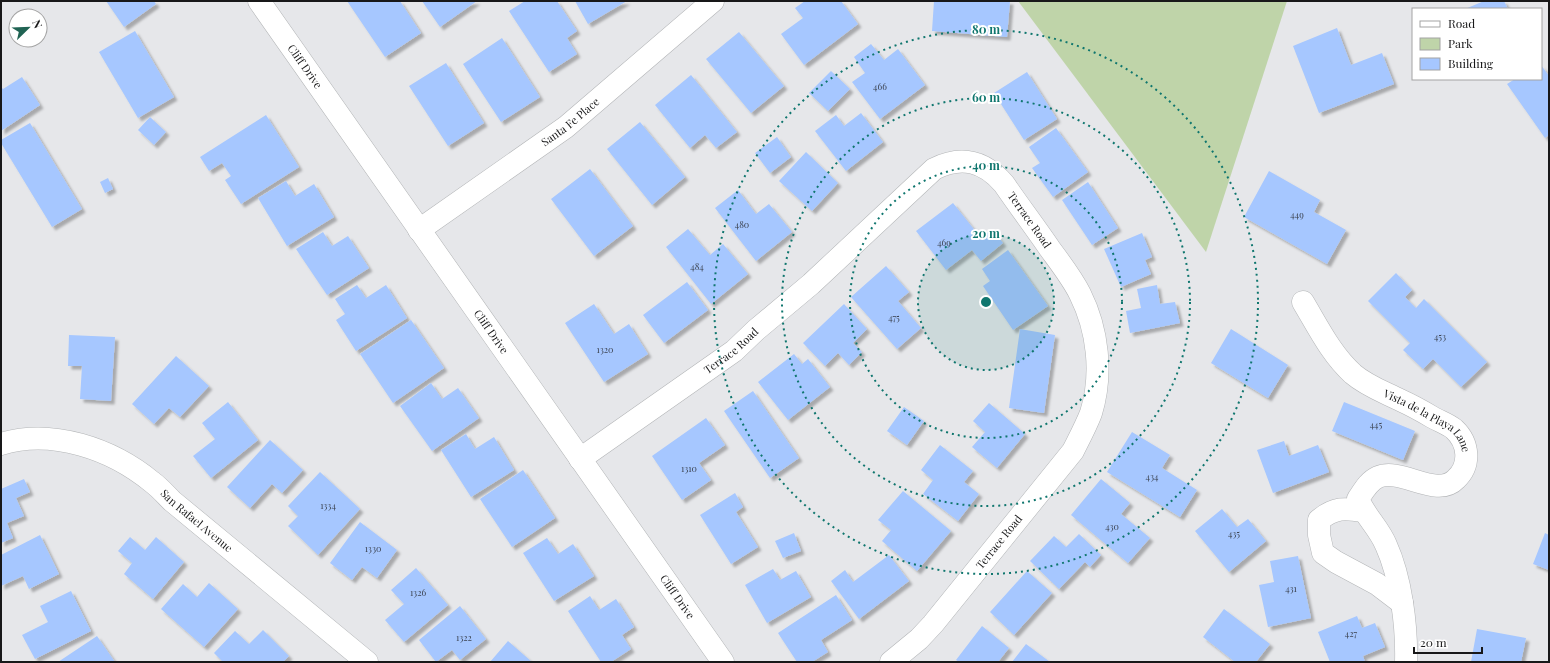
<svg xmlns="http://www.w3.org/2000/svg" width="1550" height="663" font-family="'Playfair Display',serif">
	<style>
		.green { fill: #bfd4a9 }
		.building { fill: #a6c7ff; filter: url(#shadow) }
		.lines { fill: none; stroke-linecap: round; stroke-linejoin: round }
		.street-casing { stroke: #b3b5b7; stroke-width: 23 }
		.secondary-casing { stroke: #b3b5b7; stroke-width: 23 }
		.street { stroke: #fff; stroke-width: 22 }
		.secondary { stroke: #fff; stroke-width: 22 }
		.ring { fill: none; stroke: #0f766e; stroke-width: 2; stroke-dasharray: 2 4 }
		.labels { text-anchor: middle; stroke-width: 4; stroke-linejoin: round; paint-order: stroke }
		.number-label { font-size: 9px; fill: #3c4452 }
		.street-label { font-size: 11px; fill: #181819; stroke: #fff }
		.centre { fill: #0f766e; stroke: #fff; stroke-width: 2 }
		.ring-label { font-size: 12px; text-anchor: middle; font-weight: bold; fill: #0f766e; stroke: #fff; stroke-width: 4; stroke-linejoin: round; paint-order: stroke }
	</style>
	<defs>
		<filter id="shadow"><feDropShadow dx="3.5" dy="3.5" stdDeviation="1" flood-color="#0004"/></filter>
	</defs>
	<rect width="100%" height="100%" fill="#e6e7ea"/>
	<path class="green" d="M1018,1H1287L1206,252Z"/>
	<path class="building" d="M106,1H154L156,4L124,27Z
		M347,1H400L421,33L385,57Z
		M422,1H477L440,27Z
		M525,1H557L577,31L567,38L577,54L549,72L509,11Z
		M575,1H627L588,24Z
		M805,1H841L858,24L804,65L781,34L803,18L795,8Z
		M934,1H1010L1007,37L932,31Z
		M1484,1H1504L1508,9H1465Z
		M1337,28L1351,65L1382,53L1394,84L1319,113L1293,46Z
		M135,31L174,97L138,118L99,52Z
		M739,32L784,86L751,113L706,59Z
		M502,38L540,97L501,122L463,64Z
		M871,44L884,60L898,49L925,85L880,119L852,82L865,73L854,57Z
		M446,63L484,123L448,146L409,86Z
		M1541,65L1549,76V135L1545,138L1507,84L1515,79H1541Z
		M831,71L850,89L828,111L809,93Z
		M1027,72L1057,119L1024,140L994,93Z
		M691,75L737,132L716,148L705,135L690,148L655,105Z
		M22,77L40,105L1,131V87L3,89Z
		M861,113L883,142L846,171L815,131L836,115L844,126Z
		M266,115L299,167L241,204L225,180L231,176L222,163L209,171L200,157Z
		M150,117L166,132L154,145L138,130Z
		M640,122L685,177L652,205L607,149Z
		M30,123L82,209L52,227L1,143V140Z
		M1056,128L1088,172L1053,197L1032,168L1040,163L1029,147Z
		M777,137L791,157L770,173L755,153Z
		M806,152L838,183L812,211L779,181Z
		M590,169L633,226L594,256L551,199Z
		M1269,171L1320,200L1314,212L1346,230L1327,264L1244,217Z
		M108,178L113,189L105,193L100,182Z
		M286,181L295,196L314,184L334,217L287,246L258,198Z
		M1088,182L1118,228L1092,245L1062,200Z
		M738,190L756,214L769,204L792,232L756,261L715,208Z
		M953,203L981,238L992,229L1003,243L981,261L972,250L946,270L916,231Z
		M688,229L710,255L723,244L748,274L711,304L666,247Z
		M323,232L332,246L348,236L369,268L327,295L296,249Z
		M1142,233L1152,257L1145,260L1151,274L1121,287L1104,249Z
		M1008,250L1048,306L1013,330L983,286L990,281L982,269Z
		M886,266L909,292L898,301L921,328L897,349L851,297Z
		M1396,273L1412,290L1405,297L1416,308L1424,299L1487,362L1461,387L1433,359L1423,369L1403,350L1410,343L1368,301Z
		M687,282L708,310L664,343L643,315Z
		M357,285L366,298L386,285L407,318L356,351L336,320L345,314L335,299Z
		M1157,285L1160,304L1175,302L1180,323L1130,333L1126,311L1141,308L1137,289Z
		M594,304L614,334L629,324L648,354L604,382L565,323Z
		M844,304L867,329L853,343L862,352L849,365L838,353L825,366L803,343Z
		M411,320L444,368L393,403L360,354Z
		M1020,329L1055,335L1044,413L1009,408Z
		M1231,329L1288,365L1268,398L1211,363Z
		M69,335L115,337L111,401L80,399L82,366H68Z
		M794,354L802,364L808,359L830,387L788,420L758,382Z
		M176,356L209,386L180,417L169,408L154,424L132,404Z
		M431,383L442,399L458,388L479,418L432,451L400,406Z
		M753,391L799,458L770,478L724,411Z
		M228,402L258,440L211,478L193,456L215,439L202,423Z
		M1344,402L1415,431L1403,460L1332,431Z
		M989,403L1025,434L997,468L972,447L985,432L973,421Z
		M904,407L924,421L907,445L887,431Z
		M706,418L725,445L699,463L711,480L682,500L652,456Z
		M1132,432L1170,455L1162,468L1197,490L1180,517L1107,472Z
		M466,434L475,449L494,437L514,470L471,497L441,450Z
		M270,440L303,470L282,493L272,484L250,508L227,487Z
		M1284,441L1289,456L1318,445L1329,472L1273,493L1257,450Z
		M940,445L973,471L964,482L979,494L958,521L923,494L933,480L921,470Z
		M523,470L555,518L512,547L480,499Z
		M320,472L360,509L318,555L288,526L298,516L288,506Z
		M24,479L30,492L16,498L24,516L7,523L13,538L1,543V489Z
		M1101,479L1130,503L1121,514L1150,538L1128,563L1071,515Z
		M903,491L951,531L917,571L882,541L891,530L878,520Z
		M735,493L743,507L736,512L758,547L731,564L700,515Z
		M1222,509L1237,527L1248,519L1266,541L1229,572L1195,531Z
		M360,522L397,550L377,578L362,567L352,580L330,563Z
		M794,533L801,551L783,558L775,541Z
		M1545,533L1549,535V570L1533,564Z
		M1079,534L1101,555L1090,567L1085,562L1059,589L1030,561L1054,536L1066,547Z
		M40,535L59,574L29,589L23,576L1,586V555Z
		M130,537L145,550L156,537L184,562L153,599L124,574L132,563L118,551Z
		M547,538L558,554L573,544L594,576L554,601L523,553Z
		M889,555L909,581L859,619L831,581L845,570L853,582Z
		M1298,556L1311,618L1268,627L1259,585L1274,582L1270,561Z
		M416,568L448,605L404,642L385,620L404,604L391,590Z
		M773,569L780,580L796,571L811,597L767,623L745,585Z
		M1027,571L1052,593L1014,635L990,612Z
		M209,583L238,609L204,647L161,609L183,584L197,597Z
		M71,591L91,631L35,659L22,635L48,622L40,606Z
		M836,595L852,620L821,640L828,652L812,662H797L778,633Z
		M590,596L599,610L616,599L634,627L622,635L631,649L611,662H601L568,611Z
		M460,606L486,639L460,660L452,650L436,662L419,640Z
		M1224,609L1270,644L1256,662H1235L1203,637Z
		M1357,616L1362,628L1375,623L1385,647L1363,656L1365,662H1330L1318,632Z
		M982,626L1009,648L998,662H959L956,660Z
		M1477,629L1526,638L1521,662H1471Z
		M263,630L289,656L283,662H223L214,653L235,631L249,644Z
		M97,636L115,662H58Z
		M508,641L532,662H490Z
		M1026,644L1050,662H1012Z"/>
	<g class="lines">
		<g class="street-casing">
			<g id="street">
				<path id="s1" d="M419,230L566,127L713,1"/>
				<path id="s2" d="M1303,302C1318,327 1331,354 1353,374C1367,386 1384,392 1400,400C1411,405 1422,411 1432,417C1439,421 1448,424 1454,429C1469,443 1471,465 1456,479C1437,499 1401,467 1378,477C1369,481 1364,490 1358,499C1365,516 1379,528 1386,545C1401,578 1407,626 1406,662"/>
				<path id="s3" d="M580,459L734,351L756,330L811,284L934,169C962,155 984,161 1004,184C1019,206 1035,227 1050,249C1061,264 1072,278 1080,294C1098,330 1103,374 1091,413C1086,426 1079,439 1073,451L933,624L919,639L891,662"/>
				<path d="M1363,511C1345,508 1335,507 1319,520V535L1323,553L1336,562L1377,584L1402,603"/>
			</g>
		</g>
		<g class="secondary-casing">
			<g id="secondary">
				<path id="s4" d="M259,1L723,662"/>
				<path id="s5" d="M1,444C52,428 112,449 152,482C159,487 165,494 172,501L367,662"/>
			</g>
		</g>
		<use href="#street" class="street"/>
		<use href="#secondary" class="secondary"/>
	</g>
	<circle cx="986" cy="302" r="68" fill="#0f766e" fill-opacity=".12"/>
	<g class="ring">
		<circle cx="986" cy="302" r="68"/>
		<circle cx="986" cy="302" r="136"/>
		<circle cx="986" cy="302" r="204"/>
		<circle cx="986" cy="302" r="272"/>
	</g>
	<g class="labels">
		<g class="number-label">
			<text x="880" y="90">466</text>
			<text x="1297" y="218">449</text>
			<text x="742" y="228">480</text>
			<text x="944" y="246">469</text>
			<text x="697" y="270">484</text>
			<text x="894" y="321">475</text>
			<text x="1440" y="340">453</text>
			<text x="605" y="353">1320</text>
			<text x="1376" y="428">445</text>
			<text x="689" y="472">1310</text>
			<text x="1152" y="480">434</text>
			<text x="328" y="509">1334</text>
			<text x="1112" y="530">430</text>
			<text x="1234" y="537">435</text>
			<text x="373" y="552">1330</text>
			<text x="1291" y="592">431</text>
			<text x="418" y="596">1326</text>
			<text x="1351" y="637">427</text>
			<text x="464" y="641">1322</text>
		</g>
		<g class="street-label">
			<text dy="4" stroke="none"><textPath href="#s4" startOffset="80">Cliff Drive</textPath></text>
			<text dy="4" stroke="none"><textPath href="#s1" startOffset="186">Santa Fe Place</textPath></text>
			<text dy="4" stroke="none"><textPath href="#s3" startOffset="581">Terrace Road</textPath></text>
			<text dy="4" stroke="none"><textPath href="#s4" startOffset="404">Cliff Drive</textPath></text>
			<text dy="4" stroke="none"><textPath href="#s3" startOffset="186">Terrace Road</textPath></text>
			<text dy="4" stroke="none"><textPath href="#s2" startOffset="177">Vista de la Playa Lane</textPath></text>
			<text dy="4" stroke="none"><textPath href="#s5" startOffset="221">San Rafael Avenue</textPath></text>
			<text transform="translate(999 542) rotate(-51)" y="4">Terrace Road</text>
			<text dy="4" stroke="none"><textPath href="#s4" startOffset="728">Cliff Drive</textPath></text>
		</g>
	</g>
	<circle cx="986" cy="302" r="6" class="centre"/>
	<g class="ring-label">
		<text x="986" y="34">80 m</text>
		<text x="986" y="102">60 m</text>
		<text x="986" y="170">40 m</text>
		<text x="986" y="238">20 m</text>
	</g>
	<rect width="1550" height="663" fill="none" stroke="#181819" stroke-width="4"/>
	<rect x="1412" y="8" width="130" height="72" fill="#ffffff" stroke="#a3a3a3"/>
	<rect x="1420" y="21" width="20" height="6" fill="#ffffff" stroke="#a3a3a3"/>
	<text x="1448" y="28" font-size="12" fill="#181819">Road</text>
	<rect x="1420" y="38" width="20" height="12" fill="#bfd4a9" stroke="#a3a3a3"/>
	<text x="1448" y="48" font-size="12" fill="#181819">Park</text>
	<rect x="1420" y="58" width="20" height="12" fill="#a6c7ff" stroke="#a3a3a3"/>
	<text x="1448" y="68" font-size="12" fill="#181819">Building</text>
	<g transform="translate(28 28) rotate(67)"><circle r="19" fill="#ffffff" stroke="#a3a3a3"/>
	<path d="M0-3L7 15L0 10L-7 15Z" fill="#206353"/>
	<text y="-6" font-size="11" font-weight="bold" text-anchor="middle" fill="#181819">N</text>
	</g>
	<path d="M1414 647v6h68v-6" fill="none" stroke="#181819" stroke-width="2"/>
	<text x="1420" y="647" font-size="12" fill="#181819" stroke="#ffffff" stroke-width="3" paint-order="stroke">20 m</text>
</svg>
